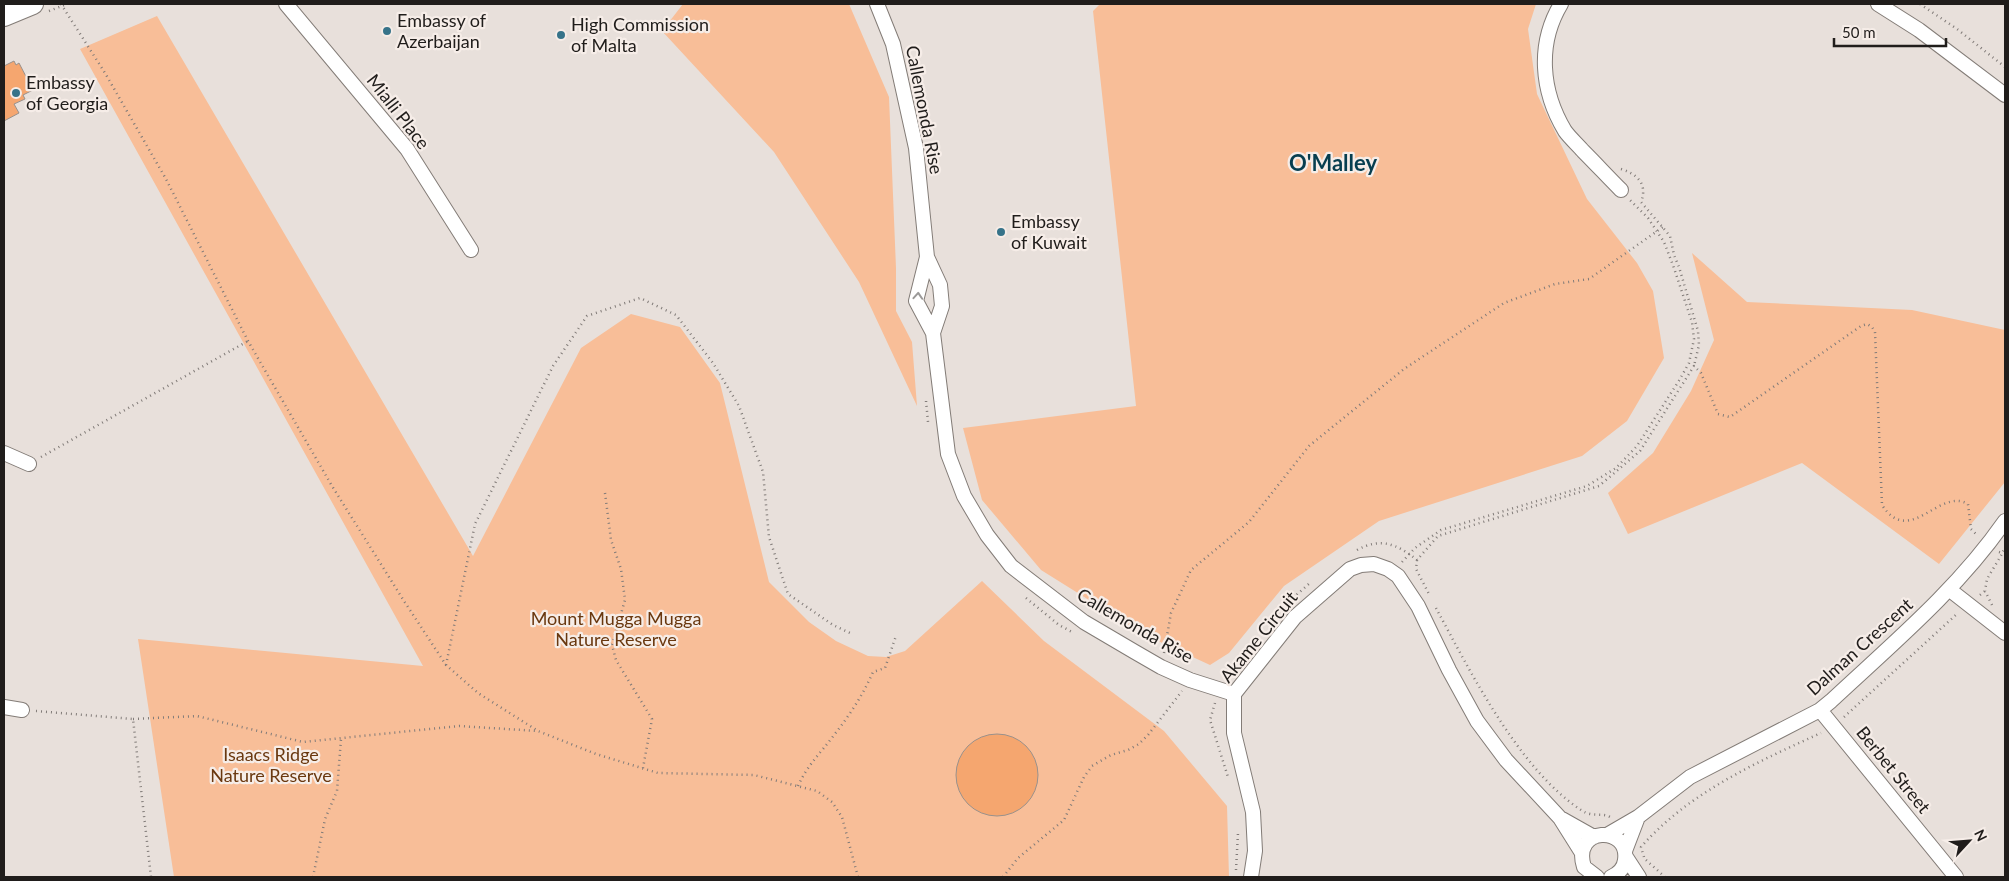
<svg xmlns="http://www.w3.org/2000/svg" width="2009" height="881" font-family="Lato,sans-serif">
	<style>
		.green { fill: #f8be98 }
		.building { fill: #f5a66f; stroke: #99918c }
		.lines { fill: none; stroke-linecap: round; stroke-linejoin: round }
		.street-casing { stroke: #837c77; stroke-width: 16 }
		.secondary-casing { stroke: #837c77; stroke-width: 22 }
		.path { stroke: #817b78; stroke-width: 2.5; stroke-dasharray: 1 4; stroke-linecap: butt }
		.street { stroke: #fff; stroke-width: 14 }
		.secondary { stroke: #fff; stroke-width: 20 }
		.oneway { stroke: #9b9998 }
		.poi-dot { fill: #367389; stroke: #f6ede8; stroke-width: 2 }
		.labels { text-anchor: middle; stroke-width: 4.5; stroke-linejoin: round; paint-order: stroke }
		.poi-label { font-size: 18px; fill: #201d1b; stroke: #f6ede8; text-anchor: start }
		.street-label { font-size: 18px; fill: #201d1b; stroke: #f6ede8 }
		.park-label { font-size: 18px; fill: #6a380f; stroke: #f6ede8 }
		.district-label { font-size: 22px; font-weight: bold; fill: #073e4f; stroke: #f6ede8 }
	</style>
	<rect width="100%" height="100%" fill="#e8e0db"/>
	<path class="green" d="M683,4H849L889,97L896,268V311L912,342L917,406L859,282L774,152L662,31Z
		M1100,4H1536L1528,29L1537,94L1587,199L1637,263L1653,291L1664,358L1627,421L1582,456L1379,521L1284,586L1229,653L1210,665L1145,635L1041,570L982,500L963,428L1136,406L1093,11Z
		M157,16L473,556L581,348L631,314L680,327L720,383L769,582L809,622L836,641L868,656L886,657L905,651L982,581L1044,641L1164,731L1227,806L1229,877H174L138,639L423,666L80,49Z
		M1692,253L1747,302L1912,310L2005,330V482L1939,564L1802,463L1628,534L1608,493L1653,453L1691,391L1714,340Z"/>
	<path class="building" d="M14,61L16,65L19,63L33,90L23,95L25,99L14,104L19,113L4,121V66Z
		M956 775a41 41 0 1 1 82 0a41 41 0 1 1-82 0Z"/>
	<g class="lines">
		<g class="street-casing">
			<path id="street" d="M286,4L407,149L471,250
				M877,4L893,44L916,148L927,257L940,285L942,306L933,333
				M1561,4C1537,44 1541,91 1565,131C1570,138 1578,145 1583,151C1596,164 1608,177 1621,190
				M1878,4L1919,30L2005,95
				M927,257L916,301L933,333L948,454L964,496L987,535L1011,566L1084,622L1135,652L1161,667L1190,680L1234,694
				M4,453L29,464
				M1950,590L2005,633
				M4,707L22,710
				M1820,710L1956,877
				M1562,819L1594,837
				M1607,835L1638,817L1690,777L1820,710L1831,701C1892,644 1957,590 2005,521
				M1625,851L1638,817
				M1626,857L1639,877
				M1251,877L1255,851L1253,812L1234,733V694L1295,617L1350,569L1361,565L1374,564L1388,569L1398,576L1418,606L1449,670L1477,721L1506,760L1560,818L1582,853
				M1597,877L1584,867C1571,826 1630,825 1625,860C1624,869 1618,874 1611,877"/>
		</g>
		<g class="secondary-casing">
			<path id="secondary" d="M4,16L33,4"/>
		</g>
		<path class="path" d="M61,4L105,73L166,179L248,341L332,486L404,601L446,665L478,693L538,731
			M1920,4L1957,29L2005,67
			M49,11L67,4
			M1621,169C1637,174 1648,184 1641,202L1670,236L1674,255L1679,267L1698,331L1699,345L1694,366
			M926,401L928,422
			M41,457L248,341
			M605,493L611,540L621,569L625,600L612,645L616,660L652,719L643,768
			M1357,550C1381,537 1397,544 1417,560L1438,536L1599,486L1640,451L1694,366L1701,373L1718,414L1730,417L1861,326L1867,324L1872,327L1875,332L1882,505C1910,548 1939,487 1968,504L1971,529L1977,535
			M1999,552L2002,553L2005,548
			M1417,560L1416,569L1430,596
			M1402,562L1415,548L1441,530L1587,486L1616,468L1637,446L1680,379L1689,363L1694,339L1692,322L1674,268L1664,242L1648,218L1630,200
			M1980,595L1985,591
			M1026,598L1059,625L1074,633
			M1293,598L1311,582
			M1992,605L1985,591L1987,579L2002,554
			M1436,608C1471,673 1519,769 1581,810C1593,818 1601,812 1610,817
			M1164,653L1171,613L1191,570L1249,522L1309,446L1404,369L1504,303L1555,284L1589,279L1663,227
			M446,665L475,524L553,366L587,316L640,298L676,315L713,363L739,406L763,472L769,537L788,594L833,625L850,633
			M1224,675L1225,673L1236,668
			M1215,703L1210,720L1228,777
			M36,711L133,719L151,877
			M1844,717L1958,613
			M133,719L197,716L303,742L459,726L538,731L596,754L658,773L754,775L817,791L832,802L842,817L858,877
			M798,786C808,764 820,754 834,735C849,716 863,695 873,672L885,668L896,636
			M1644,857L1641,847C1688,793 1757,762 1821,733
			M1646,860L1665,877
			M1236,870L1238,833
			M313,877L325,819L337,791L341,739
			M1003,877L1018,858L1064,820L1084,777L1092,766L1111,755L1128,750L1139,744L1148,735L1182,691"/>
		<use href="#street" class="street"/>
		<use href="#secondary" class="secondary"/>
	</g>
	<defs><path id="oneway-chevron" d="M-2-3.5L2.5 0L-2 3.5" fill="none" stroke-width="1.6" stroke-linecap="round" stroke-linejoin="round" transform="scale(1.25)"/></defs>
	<use class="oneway" href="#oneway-chevron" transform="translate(918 296) rotate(-86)"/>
	<g class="poi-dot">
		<circle cx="387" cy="31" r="5"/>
		<circle cx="561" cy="35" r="5"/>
		<circle cx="16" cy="93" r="5"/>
		<circle cx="1001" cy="232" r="5"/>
	</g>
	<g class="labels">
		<g class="poi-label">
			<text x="397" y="27">Embassy of<tspan x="397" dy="21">Azerbaijan</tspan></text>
			<text x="571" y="31">High Commission<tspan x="571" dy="21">of Malta</tspan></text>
			<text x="26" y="89">Embassy<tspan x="26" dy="21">of Georgia</tspan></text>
			<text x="1011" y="228">Embassy<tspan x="1011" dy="21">of Kuwait</tspan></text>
		</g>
		<g class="street-label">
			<text transform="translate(924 110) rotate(79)" y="6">Callemonda Rise</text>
			<text transform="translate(398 112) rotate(52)" y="6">Mialli Place</text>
			<text transform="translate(1135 626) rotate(30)" y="6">Callemonda Rise</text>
			<text transform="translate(1259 637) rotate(-51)" y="6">Akame Circuit</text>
			<text transform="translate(1860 647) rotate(-42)" y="6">Dalman Crescent</text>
			<text transform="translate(1893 770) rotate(51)" y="6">Berbet Street</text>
		</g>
		<g class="park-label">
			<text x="616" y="625">Mount Mugga Mugga<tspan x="616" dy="21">Nature Reserve</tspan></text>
			<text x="271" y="761">Isaacs Ridge<tspan x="271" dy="21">Nature Reserve</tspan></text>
		</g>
		<g class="district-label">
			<text x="1333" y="171">O'Malley</text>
		</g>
	</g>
	<rect width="2009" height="881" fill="none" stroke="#201d1b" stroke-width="10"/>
	<g transform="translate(1969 841) rotate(64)" stroke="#f6ede8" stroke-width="4" paint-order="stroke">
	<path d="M0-4L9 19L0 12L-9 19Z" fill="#201d1b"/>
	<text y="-8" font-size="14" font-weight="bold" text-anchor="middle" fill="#201d1b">N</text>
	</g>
	<path d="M1834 38v8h112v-8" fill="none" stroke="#201d1b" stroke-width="2.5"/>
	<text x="1842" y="38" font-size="15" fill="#201d1b" stroke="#f6ede8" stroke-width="4" paint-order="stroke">50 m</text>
</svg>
